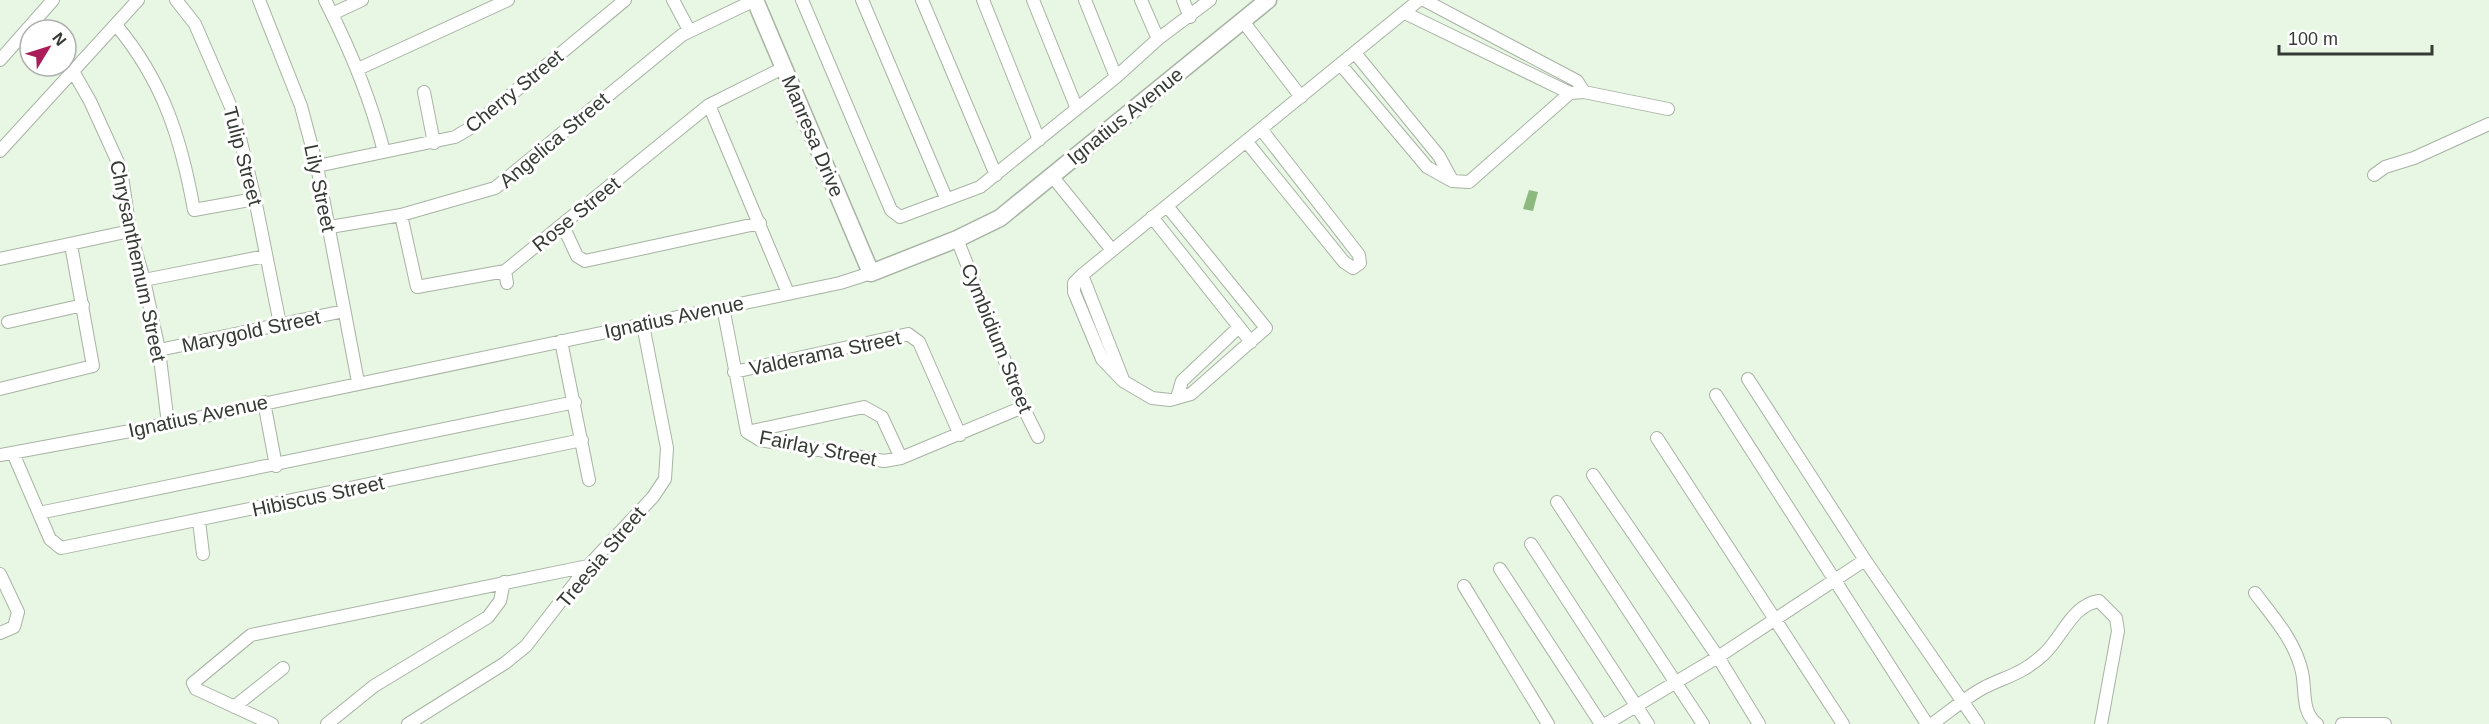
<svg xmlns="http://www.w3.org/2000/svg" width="2489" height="724" font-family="Helvetica,sans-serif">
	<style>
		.water { fill: #8db97e }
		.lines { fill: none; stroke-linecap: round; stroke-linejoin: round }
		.street-casing { stroke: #a7b3a3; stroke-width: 14 }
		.secondary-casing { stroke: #a7b3a3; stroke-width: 19 }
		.street { stroke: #fff; stroke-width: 12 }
		.secondary { stroke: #fff; stroke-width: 16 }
		.labels { text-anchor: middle; stroke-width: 6; stroke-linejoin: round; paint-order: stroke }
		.street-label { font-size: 20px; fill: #353a34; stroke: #fff }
	</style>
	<rect width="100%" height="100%" fill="#e8f6e4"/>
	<path class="water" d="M1529,190L1538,192L1533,211L1523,209Z"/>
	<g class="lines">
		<g class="street-casing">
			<path id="street" d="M176,0L195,24L234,114L255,199L280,324
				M259,0L301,106L317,166L358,382
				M325,0C350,49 371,99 384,152
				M673,0L689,30
				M802,0L891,210L900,217L980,187L1116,77L1158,39L1210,0
				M862,0L946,198
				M922,0L996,175
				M983,0L1039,140
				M1033,0L1077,109
				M1085,0L1116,77
				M1141,0L1158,39
				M1183,0L1190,17
				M1424,0L1577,81L1584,92
				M1405,13L1570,93L1584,92L1668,109
				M332,14L362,0
				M1242,20L1301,97
				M116,25C163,81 181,138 194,210L255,199
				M1355,53L1439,156L1452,180
				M0,60L53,0
				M1341,65L1427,167L1452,181L1469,182L1570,93
				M358,69L508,0
				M74,73L90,101L121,169L130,231L144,280L159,350L168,424
				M424,92L434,143
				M709,105L788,293
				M1246,141L1344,262L1353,268L1360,263L1359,255L1261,129
				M0,151L138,0
				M317,166L455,137L472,127L625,0
				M2374,175L2385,167L2414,158L2489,124
				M1052,176L1112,250
				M1167,206L1266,328L1191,394L1170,400L1152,398L1123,381L1102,359L1074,292V283L1082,275L1419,0
				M401,215L417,287L505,271L709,105L783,68
				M1152,217L1251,342
				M563,226L577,256L585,261L760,223
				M330,227L401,215L495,188L682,35L755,0
				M957,239L1023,407L1038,437
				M0,259L130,231
				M505,271L507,283
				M1082,275L1122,377
				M144,280L266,256
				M723,307L747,432
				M8,322L83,305
				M561,341L589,480
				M159,350L344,311
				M734,372L908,334L919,342L960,435
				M1748,379L1865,560L1978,724
				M0,389L93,366L71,245
				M1716,395L1927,724
				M1177,398L1182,381L1239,327
				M264,402L276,466
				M747,432L760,440L884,461L901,458L1023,407
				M747,432L864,407L882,417L901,458
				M1657,438L1843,724
				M13,453L50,539L61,548L582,440
				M0,455L168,424L840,283L871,273
				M1593,475L1718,657L1759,724
				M1557,502L1703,724
				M39,513L575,402
				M199,521L203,554
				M1531,544L1648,724
				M1500,569L1601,724
				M0,574L18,612L14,627L0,633
				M1464,586L1548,724
				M2255,593C2274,618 2295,641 2302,672C2306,690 2301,712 2317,724
				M234,707L283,668
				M272,724L196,689L193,683L251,635L588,566
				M327,724L374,686L488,617L500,601L504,582
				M408,724L505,663L526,646L588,566L653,497L665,479L667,448L643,325
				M1606,724L1718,657L1865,560
				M1932,724C1949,712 1966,697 1985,687C2010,675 2022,674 2044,654C2063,636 2072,605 2099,601L2116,618L2118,631L2101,724
				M2342,724H2385"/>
		</g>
		<g class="secondary-casing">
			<path id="secondary" d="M755,0L871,273L957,239L1000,218L1268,0"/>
		</g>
		<use href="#street" class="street"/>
		<use href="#secondary" class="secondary"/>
	</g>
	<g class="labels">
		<g class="street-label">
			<text transform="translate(514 91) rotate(-39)" y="7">Cherry Street</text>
			<text transform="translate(1125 116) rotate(-39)" y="7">Ignatius Avenue</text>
			<text transform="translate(813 136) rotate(67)" y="7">Manresa Drive</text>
			<text transform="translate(554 140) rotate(-40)" y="7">Angelica Street</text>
			<text transform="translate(243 156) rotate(75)" y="7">Tulip Street</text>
			<text transform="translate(320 188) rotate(78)" y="7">Lily Street</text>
			<text transform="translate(576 214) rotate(-39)" y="7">Rose Street</text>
			<text transform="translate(138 261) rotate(78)" y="7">Chrysanthemum Street</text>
			<text transform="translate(674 317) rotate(-12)" y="7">Ignatius Avenue</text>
			<text transform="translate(251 331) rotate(-12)" y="7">Marygold Street</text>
			<text transform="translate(997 338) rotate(68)" y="7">Cymbidium Street</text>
			<text transform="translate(825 353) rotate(-12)" y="7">Valderama Street</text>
			<text transform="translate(198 416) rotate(-12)" y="7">Ignatius Avenue</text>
			<text transform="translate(818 448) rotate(11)" y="7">Fairlay Street</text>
			<text transform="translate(318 496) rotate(-12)" y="7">Hibiscus Street</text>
			<text transform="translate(601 557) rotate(-50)" y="7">Treesia Street</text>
		</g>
	</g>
	<g transform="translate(48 48) rotate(52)"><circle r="28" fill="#ffffff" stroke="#aeb0ae" stroke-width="1.5"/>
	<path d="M0-4.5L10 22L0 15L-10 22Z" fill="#ab1d59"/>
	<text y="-9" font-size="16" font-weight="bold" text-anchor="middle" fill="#353a34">N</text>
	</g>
	<path d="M2279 45v9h153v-9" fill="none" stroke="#353a34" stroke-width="3"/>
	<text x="2288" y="45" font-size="18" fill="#353a34" stroke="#ffffff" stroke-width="4.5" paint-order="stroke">100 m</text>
</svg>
